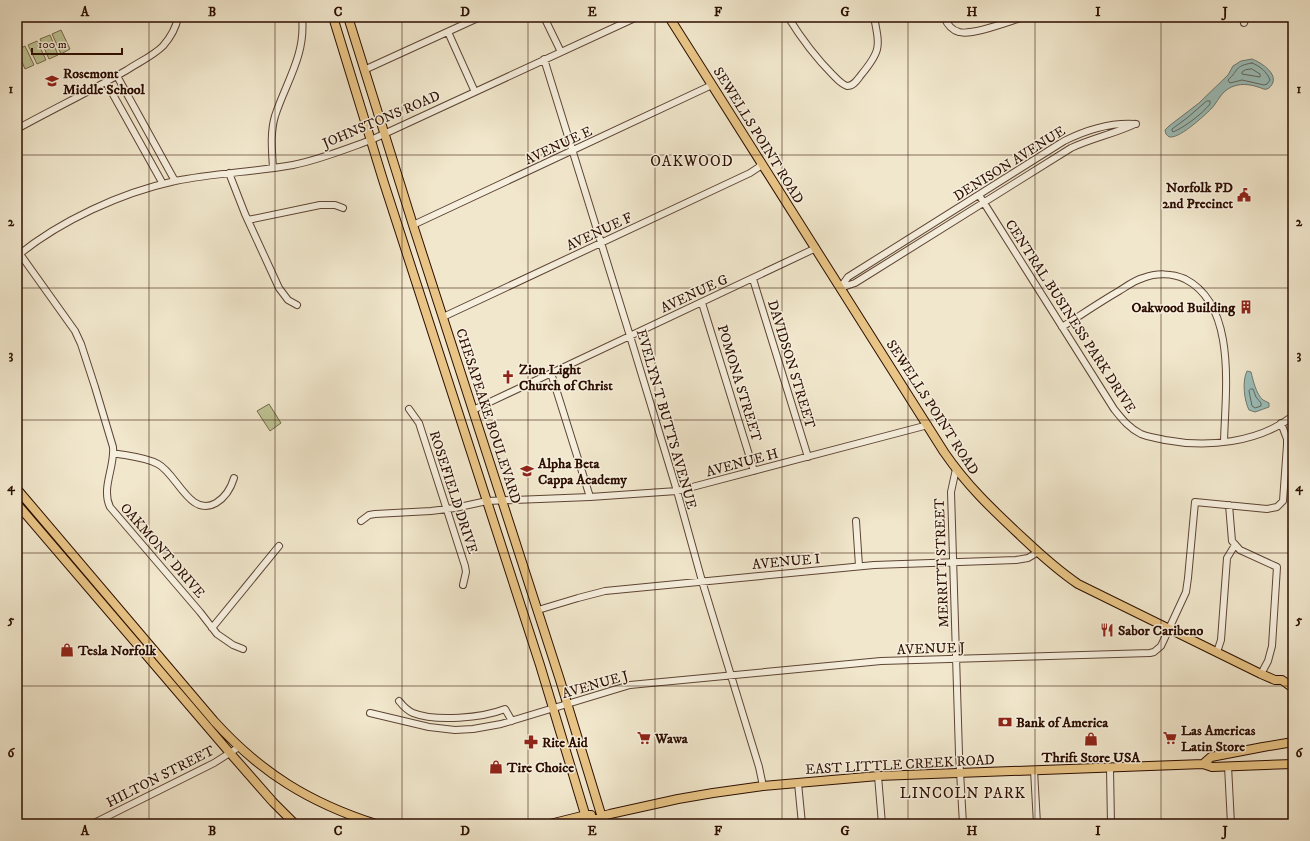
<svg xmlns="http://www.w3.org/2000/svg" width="1310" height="841" font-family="'IM FELL DW Pica',serif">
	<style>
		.green { fill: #bec495; stroke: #75694b }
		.water { fill: #9bbfbb; stroke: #6f7871 }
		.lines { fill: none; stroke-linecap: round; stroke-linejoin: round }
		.shore { stroke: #64665e; stroke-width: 1 }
		.minor-casing { stroke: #5d4434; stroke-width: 8 }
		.major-casing { stroke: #2c0e01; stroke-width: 10 }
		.minor { stroke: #f6efde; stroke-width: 6 }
		.major { stroke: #e8c486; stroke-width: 8 }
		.grid { fill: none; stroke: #2c0e01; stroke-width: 1; stroke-opacity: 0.55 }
		.labels { text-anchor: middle; stroke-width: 3; stroke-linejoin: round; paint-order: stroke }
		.poi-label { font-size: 14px; font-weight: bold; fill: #2c0e01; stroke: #f6efde; text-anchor: start }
		.street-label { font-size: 14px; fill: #2c0e01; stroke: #f6efde }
		.neighbourhood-label { font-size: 15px; letter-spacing: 1px; fill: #2c0e01; stroke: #f6efde }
		.neatline { fill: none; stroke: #2c0e01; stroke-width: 1.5 }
		.grid-label { font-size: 13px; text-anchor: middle; font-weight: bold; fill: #2c0e01 }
	</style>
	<rect width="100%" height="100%" fill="#f1e7cc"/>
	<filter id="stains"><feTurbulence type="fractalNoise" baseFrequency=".005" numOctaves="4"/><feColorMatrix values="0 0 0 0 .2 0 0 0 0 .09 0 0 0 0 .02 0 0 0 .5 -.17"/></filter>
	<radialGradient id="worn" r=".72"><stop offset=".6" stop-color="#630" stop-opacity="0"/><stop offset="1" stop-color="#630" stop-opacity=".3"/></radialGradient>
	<path class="green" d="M61,30L70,49L61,54L52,34Z
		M50,35L58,55L49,59L40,39Z
		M37,41L46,60L37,64L28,45Z
		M25,46L34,65L25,69L17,50Z
		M269,404L281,423L270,431L257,411Z"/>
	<path class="water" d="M1252,59C1260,62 1276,72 1273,82C1272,85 1270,88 1267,89C1264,90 1262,88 1258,87C1246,83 1234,83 1224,92C1219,97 1216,104 1211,109C1204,116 1181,137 1171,137C1168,137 1168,136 1166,134L1165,130L1169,126L1199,103L1228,75L1233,66L1241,61Z
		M1247,371L1251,372C1253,380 1256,394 1263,400C1265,401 1267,402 1269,403V407L1255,412L1249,410C1244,400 1242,381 1247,371Z"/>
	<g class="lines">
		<path class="shore" d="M1252,63C1260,66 1267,72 1270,80L1267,84L1264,85L1242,80L1230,83L1229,82L1228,80C1239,70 1234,66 1252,63Z
			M1252,69L1260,74V77L1242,74V72L1245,70Z
			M1207,101H1210V104C1202,114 1185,127 1173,132L1172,131V129L1187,118Z
			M1251,389H1253L1256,397L1261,403V406L1255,408L1252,406L1249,391Z"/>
		<g class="minor-casing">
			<path id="minor" d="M544,17L561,52
				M788,17C801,38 815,57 833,75C837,79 841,84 847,86C854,86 857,80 861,75C881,51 880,47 874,17
				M944,17C947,24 951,30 959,32C972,36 1010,21 1024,17
				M1244,23L1246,17
				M448,32L475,92
				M544,59L630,336L677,491L702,581L759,767L763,786
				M364,70L480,17
				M117,76L175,181
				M106,82L163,184
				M17,129C53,109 91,91 127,70C139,62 153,56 163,46C170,38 176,28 178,17
				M273,168C272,151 270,133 275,116C286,82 306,55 302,17
				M229,173L245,214L279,288L288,300L297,305
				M979,195L1114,409C1122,419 1129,428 1141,434C1148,437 1157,438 1165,440C1207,448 1258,443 1293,416
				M248,220L320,205H335L343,208
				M413,225L712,85
				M20,254L75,331L81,344L95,387L113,447C115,467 101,488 110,507L200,612L217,634L233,645L243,649
				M17,256C60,221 120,193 175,181C214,173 254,172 293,165C319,160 346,149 371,140L637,17
				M753,279L808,457
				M840,288L848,277L1064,141C1086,130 1111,122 1136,124
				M840,288L855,283L1071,148C1092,138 1114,134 1135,124
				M702,303L754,471
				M443,317L750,173L759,167L761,162
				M1062,327C1081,315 1100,302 1119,291C1127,286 1135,280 1143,278C1156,273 1172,273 1185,279C1238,306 1225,394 1224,442
				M551,373L590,497
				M409,409L419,423L465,566L466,572L463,585
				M473,410L816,248
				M113,453C128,456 145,457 158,464C177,474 190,518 216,503C226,497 231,488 234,478
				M956,469L951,492L959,754L963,824
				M1229,505L1232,541L1240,550L1277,567L1272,646L1268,661L1261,674
				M361,521L369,515L375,514L431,511L455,508L487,501L590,497L677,491L928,425
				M856,521L859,566
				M538,610L578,598L605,591L874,565L1016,560L1028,558L1038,552
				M212,628L279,546
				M1217,652L1221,640L1227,558L1235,545
				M399,701C403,706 406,710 413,713C436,722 482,718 505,709L512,721
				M370,713L429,727L455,730L473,729L501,724L630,685L881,661L1150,653L1154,652L1161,646L1186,592L1188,578L1195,502L1267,509L1277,507L1283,501L1287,445V439L1281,423
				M1228,766L1231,824
				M1110,768L1111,824
				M1034,770L1037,824
				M878,776L882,824
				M798,783L802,824
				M92,824L214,763L239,747"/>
		</g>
		<g class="major-casing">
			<path id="major" d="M333,17L383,180L540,665L588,824
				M348,17L413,225L560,680L604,824
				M669,17L944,452C968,487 993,510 1024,539C1041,555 1059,571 1078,584L1261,674L1275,680H1282L1293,688
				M17,489L214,721C261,773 310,803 376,824
				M17,504L230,753L273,802L295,824
				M1203,764L1211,757L1263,747L1293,742
				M550,824L586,815H591
				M586,824L602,816L610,814L678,799L713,793L763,786L878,776L1203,764L1212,767L1293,764"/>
		</g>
		<use href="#minor" class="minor"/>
		<use href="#major" class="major"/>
	</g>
	<path class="grid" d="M149,17V824M275,17V824M402,17V824M528,17V824M655,17V824M782,17V824M908,17V824M1035,17V824M1161,17V824M17,155H1293M17,288H1293M17,420H1293M17,553H1293M17,686H1293"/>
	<defs>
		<g id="school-bare" transform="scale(1.08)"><path d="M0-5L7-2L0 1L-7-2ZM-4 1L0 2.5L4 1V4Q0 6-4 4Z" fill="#8f2418" stroke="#f6efde" stroke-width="2.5" paint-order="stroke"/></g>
		<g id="civic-bare" transform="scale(1.08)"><path d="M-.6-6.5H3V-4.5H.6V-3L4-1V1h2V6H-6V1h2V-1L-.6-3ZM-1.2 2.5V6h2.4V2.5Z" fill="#8f2418" stroke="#f6efde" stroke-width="2.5" paint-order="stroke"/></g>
		<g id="building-bare" transform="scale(1.08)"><path d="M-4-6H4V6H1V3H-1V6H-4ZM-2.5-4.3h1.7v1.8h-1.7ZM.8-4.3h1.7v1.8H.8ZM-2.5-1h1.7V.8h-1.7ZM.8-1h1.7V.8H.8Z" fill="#8f2418" stroke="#f6efde" stroke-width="2.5" paint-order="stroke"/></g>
		<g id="church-bare" transform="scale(1.08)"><path d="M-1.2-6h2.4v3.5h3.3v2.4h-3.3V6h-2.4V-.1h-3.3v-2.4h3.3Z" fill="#8f2418" stroke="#f6efde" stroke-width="2.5" paint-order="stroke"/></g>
		<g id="restaurant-bare" transform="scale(1.08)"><path d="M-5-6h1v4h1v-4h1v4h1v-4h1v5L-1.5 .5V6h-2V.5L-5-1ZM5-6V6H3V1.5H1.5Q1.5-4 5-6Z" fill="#8f2418" stroke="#f6efde" stroke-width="2.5" paint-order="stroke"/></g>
		<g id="shop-bare" transform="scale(1.08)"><path d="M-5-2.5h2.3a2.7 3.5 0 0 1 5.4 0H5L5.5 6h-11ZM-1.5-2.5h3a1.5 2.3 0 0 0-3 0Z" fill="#8f2418" stroke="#f6efde" stroke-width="2.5" paint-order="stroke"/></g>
		<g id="bank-bare" transform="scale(1.08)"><path d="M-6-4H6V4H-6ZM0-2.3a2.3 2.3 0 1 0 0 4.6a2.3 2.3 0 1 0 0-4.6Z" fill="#8f2418" stroke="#f6efde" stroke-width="2.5" paint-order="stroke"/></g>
		<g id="supermarket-bare" transform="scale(1.08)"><path d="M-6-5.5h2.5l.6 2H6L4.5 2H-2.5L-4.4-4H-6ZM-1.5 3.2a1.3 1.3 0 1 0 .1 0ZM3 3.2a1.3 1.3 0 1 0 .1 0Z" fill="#8f2418" stroke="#f6efde" stroke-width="2.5" paint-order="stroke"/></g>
		<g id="pharmacy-bare" transform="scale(1.08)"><path d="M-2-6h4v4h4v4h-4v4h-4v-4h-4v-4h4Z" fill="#8f2418" stroke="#f6efde" stroke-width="2.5" paint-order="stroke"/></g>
	</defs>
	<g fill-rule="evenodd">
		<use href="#school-bare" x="52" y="81"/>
		<use href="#civic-bare" x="1244" y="195"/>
		<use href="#building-bare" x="1246" y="307"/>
		<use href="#church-bare" x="508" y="377"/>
		<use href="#school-bare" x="527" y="471"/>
		<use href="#restaurant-bare" x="1107" y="630"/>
		<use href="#shop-bare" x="67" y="650"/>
		<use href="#bank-bare" x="1005" y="722"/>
		<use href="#supermarket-bare" x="644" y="738"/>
		<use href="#supermarket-bare" x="1170" y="738"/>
		<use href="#shop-bare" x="1091" y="739"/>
		<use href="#pharmacy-bare" x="531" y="742"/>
		<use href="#shop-bare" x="496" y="767"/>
	</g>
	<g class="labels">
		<g class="poi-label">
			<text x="63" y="78">Rosemont<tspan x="63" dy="16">Middle School</tspan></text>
			<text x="1233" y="192" text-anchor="end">Norfolk PD<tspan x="1233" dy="16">2nd Precinct</tspan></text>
			<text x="1235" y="312" text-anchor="end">Oakwood Building</text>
			<text x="519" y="374">Zion Light<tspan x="519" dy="16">Church of Christ</tspan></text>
			<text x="538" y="468">Alpha Beta<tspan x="538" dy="16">Cappa Academy</tspan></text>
			<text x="1118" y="635">Sabor Caribeno</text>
			<text x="78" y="655">Tesla Norfolk</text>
			<text x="1016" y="727">Bank of America</text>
			<text x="1181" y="735">Las Americas<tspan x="1181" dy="16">Latin Store</tspan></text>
			<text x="655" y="743">Wawa</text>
			<text x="542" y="747">Rite Aid</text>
			<text x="1091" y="762" text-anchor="middle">Thrift Store USA</text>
			<text x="507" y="772">Tire Choice</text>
		</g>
		<g class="street-label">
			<text transform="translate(381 119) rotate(-23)" y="5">JOHNSTONS ROAD</text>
			<text transform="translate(759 135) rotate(58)" y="5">SEWELLS POINT ROAD</text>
			<text transform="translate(558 145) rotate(-25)" y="5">AVENUE E</text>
			<text transform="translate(1009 163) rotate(-32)" y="5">DENISON AVENUE</text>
			<text transform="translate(599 231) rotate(-25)" y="5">AVENUE F</text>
			<text transform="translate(694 293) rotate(-25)" y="5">AVENUE G</text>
			<text transform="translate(1071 316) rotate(57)" y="5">CENTRAL BUSINESS PARK DRIVE</text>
			<text transform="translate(792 364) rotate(73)" y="5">DAVIDSON STREET</text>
			<text transform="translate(740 383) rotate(73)" y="5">POMONA STREET</text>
			<text transform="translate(933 407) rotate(57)" y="5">SEWELLS POINT ROAD</text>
			<text transform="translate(489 416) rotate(72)" y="5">CHESAPEAKE BOULEVARD</text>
			<text transform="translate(667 419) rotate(74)" y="5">EVELYN T BUTTS AVENUE</text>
			<text transform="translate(742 462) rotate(-15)" y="5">AVENUE H</text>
			<text transform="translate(454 492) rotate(72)" y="5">ROSEFIELD DRIVE</text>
			<text transform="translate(163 550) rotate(49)" y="5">OAKMONT DRIVE</text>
			<text transform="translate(786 561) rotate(-5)" y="5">AVENUE I</text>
			<text transform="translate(941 563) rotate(-92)" y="5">MERRITT STREET</text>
			<text transform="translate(931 648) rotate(-2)" y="5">AVENUE J</text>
			<text transform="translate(595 684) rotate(-16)" y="5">AVENUE J</text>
			<text transform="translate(900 764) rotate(-3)" y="5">EAST LITTLE CREEK ROAD</text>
			<text transform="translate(160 776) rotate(-27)" y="5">HILTON STREET</text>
		</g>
		<g class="neighbourhood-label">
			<text x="692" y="166">OAKWOOD</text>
			<text x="963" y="798">LINCOLN PARK</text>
		</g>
	</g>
	<rect width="1310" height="841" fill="none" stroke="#f1e7cc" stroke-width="44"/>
	<path d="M32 48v6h90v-6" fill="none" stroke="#2c0e01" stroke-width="2"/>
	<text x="38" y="48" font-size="12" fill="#2c0e01" stroke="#f6efde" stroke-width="3" paint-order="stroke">100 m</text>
	<rect x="22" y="22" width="1266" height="797" class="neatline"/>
	<g class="grid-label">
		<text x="85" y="16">A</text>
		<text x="212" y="16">B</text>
		<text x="338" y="16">C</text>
		<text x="465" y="16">D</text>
		<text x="592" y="16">E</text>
		<text x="718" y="16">F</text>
		<text x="845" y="16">G</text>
		<text x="972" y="16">H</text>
		<text x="1098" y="16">I</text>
		<text x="1225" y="16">J</text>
		<text x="11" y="93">1</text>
		<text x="1299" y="93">1</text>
		<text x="11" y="226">2</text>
		<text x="1299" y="226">2</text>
		<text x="11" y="359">3</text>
		<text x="1299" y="359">3</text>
		<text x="11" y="491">4</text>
		<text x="1299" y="491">4</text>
		<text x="11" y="624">5</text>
		<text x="1299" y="624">5</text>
		<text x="11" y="757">6</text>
		<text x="1299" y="757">6</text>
		<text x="85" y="835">A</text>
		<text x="212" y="835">B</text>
		<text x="338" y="835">C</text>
		<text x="465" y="835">D</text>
		<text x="592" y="835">E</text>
		<text x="718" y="835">F</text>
		<text x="845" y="835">G</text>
		<text x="972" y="835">H</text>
		<text x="1098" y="835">I</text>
		<text x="1225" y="835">J</text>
	</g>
	<rect width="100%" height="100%" filter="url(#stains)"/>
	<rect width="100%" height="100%" fill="url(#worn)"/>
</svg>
